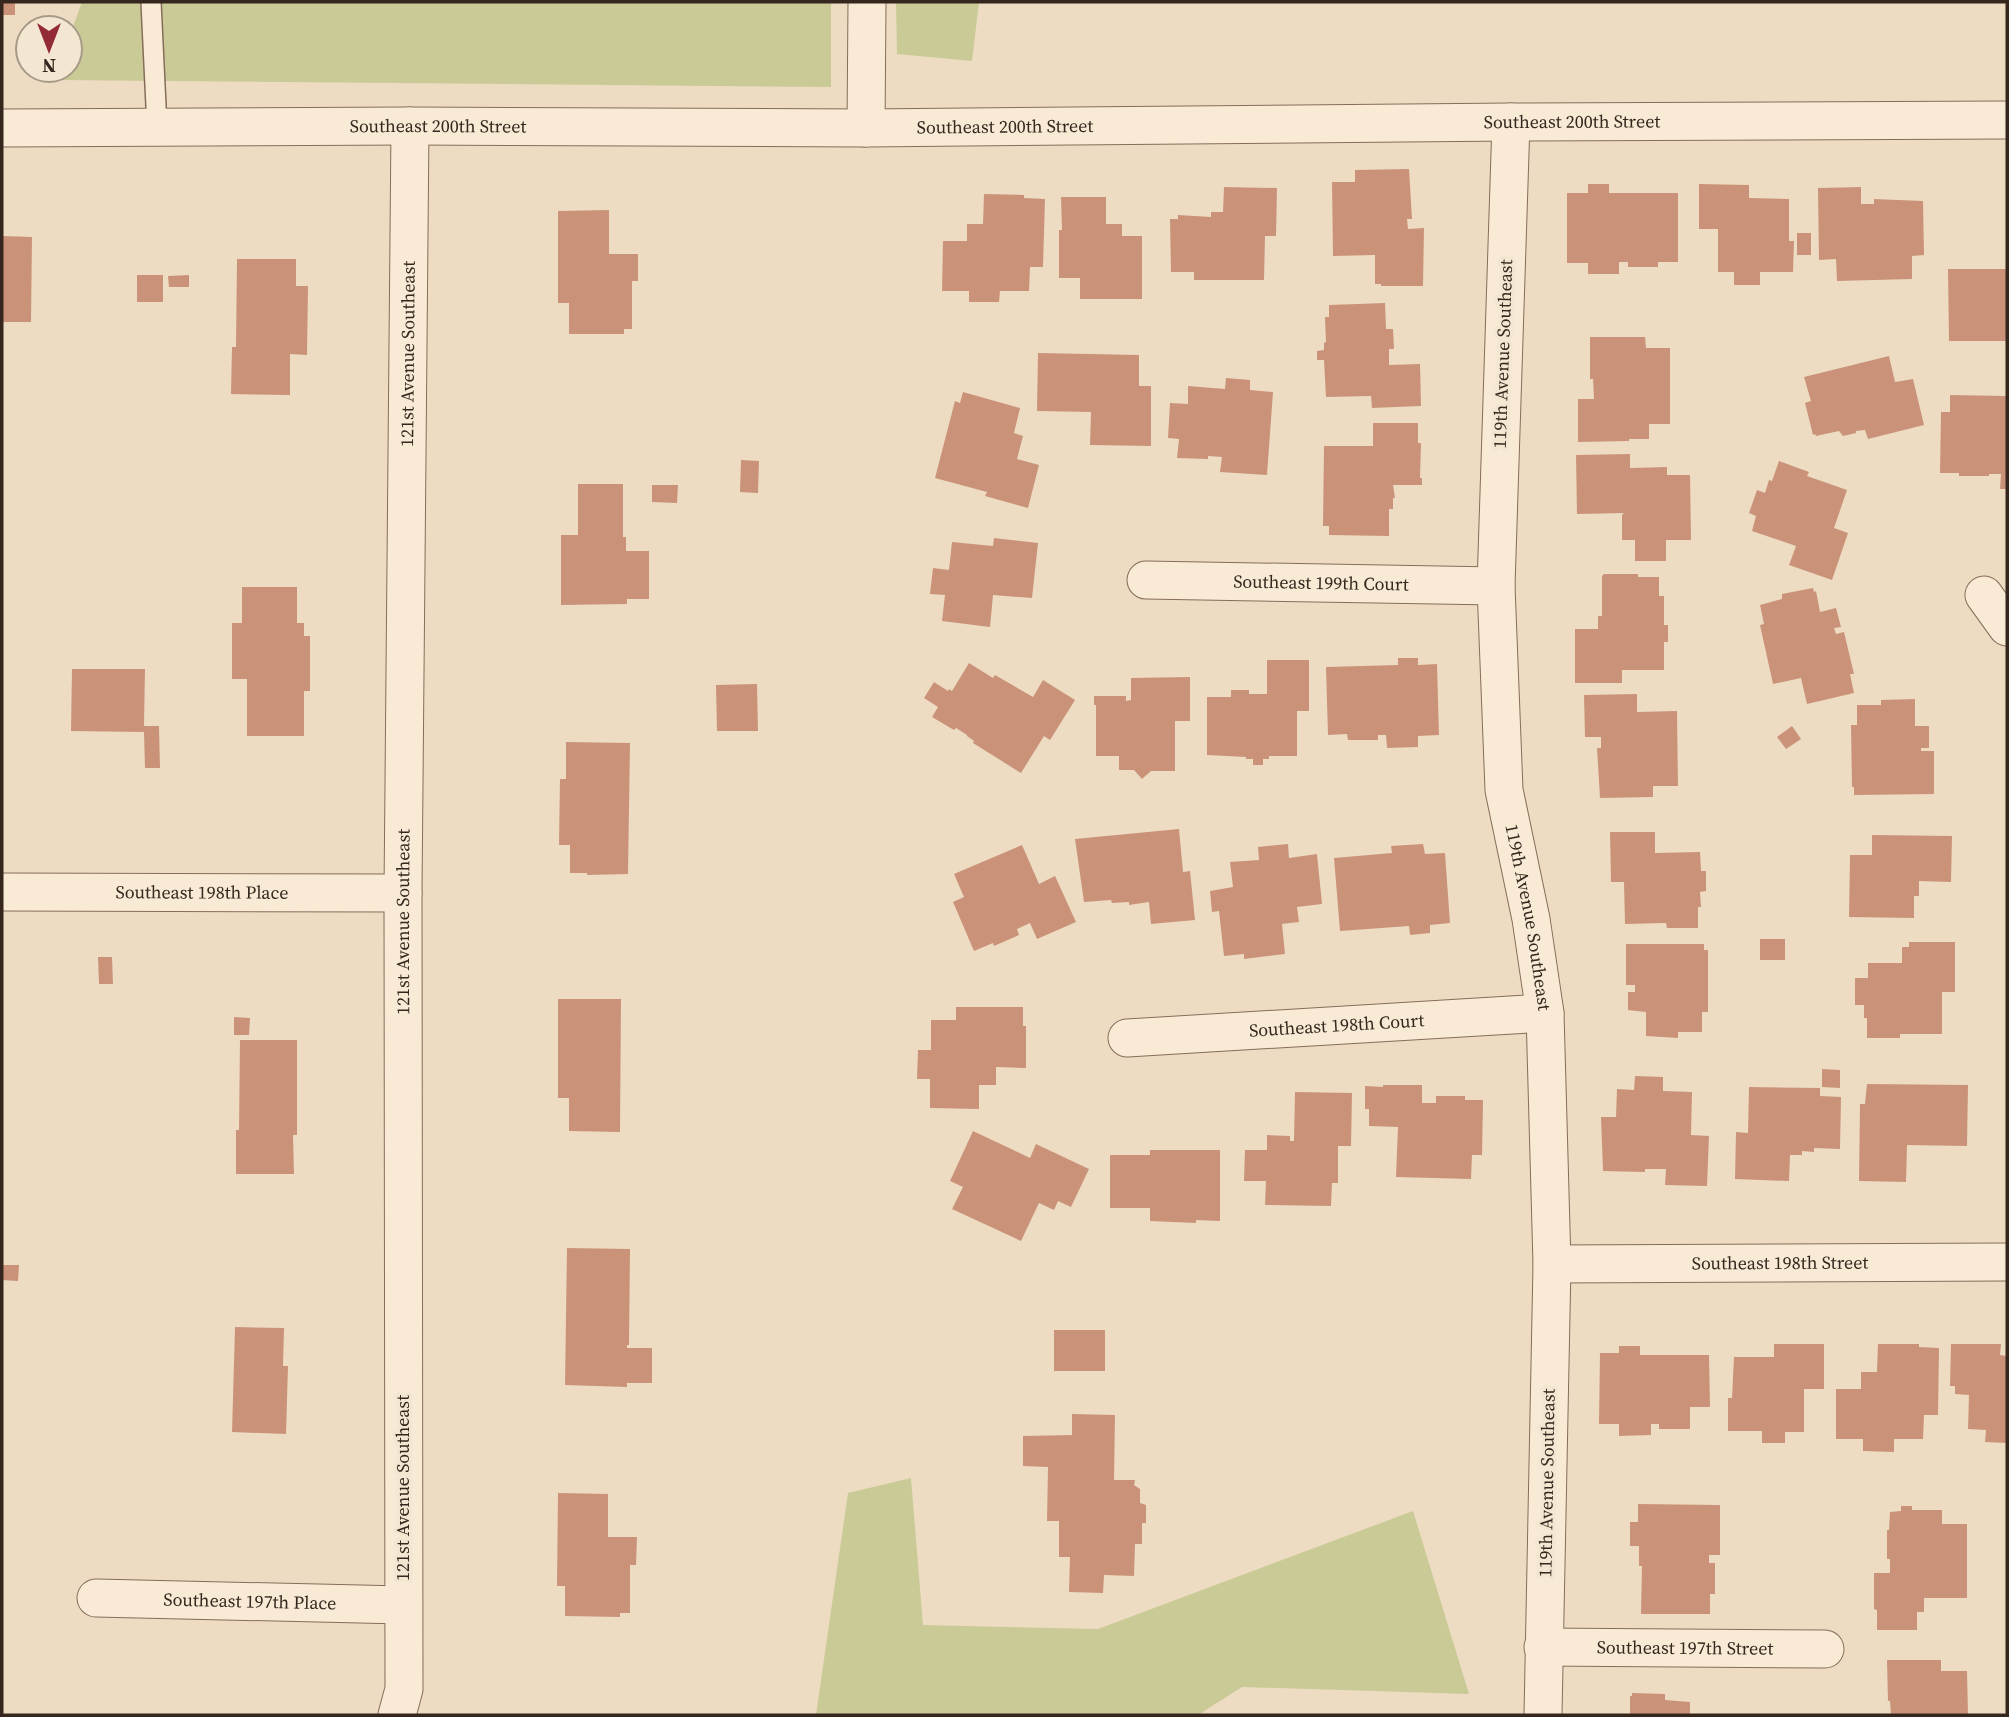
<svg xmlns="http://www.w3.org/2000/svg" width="2009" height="1717" font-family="'Source Serif 4',serif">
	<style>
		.green { fill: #c9ca96 }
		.building { fill: #ca9379 }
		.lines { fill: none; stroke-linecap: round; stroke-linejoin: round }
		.lane-casing { stroke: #866d5a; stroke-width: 22 }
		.street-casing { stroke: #866d5a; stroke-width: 39 }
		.lane { stroke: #f8ead5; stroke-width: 19 }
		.street { stroke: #f8ead5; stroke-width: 37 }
		.labels { text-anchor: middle; stroke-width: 7; stroke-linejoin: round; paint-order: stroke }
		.street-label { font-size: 18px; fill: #36271e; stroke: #f4e7d1 }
	</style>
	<rect width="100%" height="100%" fill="#eddcc2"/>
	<path class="green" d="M82,2H831V87L53,80L57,70H70V35Z
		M896,2H979L972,61L897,54Z
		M911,1478L923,1625L1098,1629L1413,1511L1469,1694L1242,1687L1198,1715H816L848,1493Z"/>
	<path class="building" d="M2,2H15V15H2Z
		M1409,169L1412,219H1407L1408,229L1424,228L1423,286H1381V284H1375V255L1333,256L1332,182H1355V170Z
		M1588,184H1609V193H1678V262H1658V267H1628V262H1619V274H1588V263H1567V193H1588Z
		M1699,184L1749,185V198L1789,199V241H1794L1793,272H1760V285H1734V272H1718V229H1699Z
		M1224,187L1277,188L1276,236H1265L1264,280H1194V272H1171L1170,219H1178V215L1211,217V212H1223Z
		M1861,187V204H1874V199L1923,201L1924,255L1912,256V279L1837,281L1836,259L1819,260L1818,188Z
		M984,194L1024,195V198L1045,199L1043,267H1030L1029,291H1000L999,302H969V291H942L943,241H967V224H983Z
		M1061,197H1106V224H1122V236H1142V299H1080V278H1059V230H1062Z
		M609,210V254H638V281H632V329H624V334H569V303H558V211Z
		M1797,233H1811V255H1797Z
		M2,236L32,237L31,322H2Z
		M237,259H296V286H308L307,355L290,354V395L231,394L232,347H236Z
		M1948,269H2007V341H1949Z
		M137,275H163V302H137Z
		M189,275V287H169L168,276Z
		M1385,303L1386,329H1393L1394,349H1389V365L1420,364L1421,406L1372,408L1371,396L1326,397L1324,360H1317V351L1324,350V343L1326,342L1325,317H1329V305Z
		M1590,337H1645L1646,348H1670V424H1649V439H1629V441L1578,442V399H1594L1593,379H1590Z
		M1038,353L1139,355V386H1151V446L1090,445L1091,412L1037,411Z
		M1889,356L1895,382L1913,379L1924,425L1868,439L1865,430L1856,431V433L1843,436L1839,431L1816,436L1815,434L1813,435L1805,403L1811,401L1804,377Z
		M1226,378L1250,380V390L1273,392L1267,475L1220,472L1222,457L1208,456V459L1177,458L1179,439L1168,438L1170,403L1188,404V386L1225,389Z
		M963,392L1020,408L1014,433L1023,436L1017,459L1039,465L1028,508L985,496L987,492L935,478L955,401L960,403Z
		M1950,395L2007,396V489H2000L2001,474H1989V476H1959V473H1940L1941,412H1950Z
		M1373,423H1418V443H1421L1420,478H1422V485H1393L1395,498H1393V509H1389V536L1329,535V526H1323L1324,446H1373Z
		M1630,454V468L1667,467V475H1690L1691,540H1666V561H1635V540H1622V515L1624,513L1577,514L1576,455Z
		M741,460L759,461L758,493L740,492Z
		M1779,461L1809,472L1807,476L1847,490L1834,528L1848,533L1832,580L1789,565L1796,546L1752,531L1756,516L1749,513L1757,490L1765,493L1769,480L1772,481Z
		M578,484H623V537H626V551H649V599H627V604L561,605V535H578Z
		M652,485H678L677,503L652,502Z
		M994,538L1038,543L1032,598L993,595L990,627L942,621L945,595L930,594L933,568L949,570L952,542L993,546Z
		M1604,574H1638V577H1659V596H1664V625H1668V642H1664V670H1622V683H1575V629H1598V616H1602V576Z
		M242,587H297V623H304V636H310V691H304V736H247V679H232V623H242Z
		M1813,588L1814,592L1816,591L1820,612L1836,608L1841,627L1834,628L1836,634L1844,632L1854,674H1850L1854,693L1807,704L1801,678L1773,684L1760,625L1764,624L1760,605L1782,599V594Z
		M1398,658H1418V665L1437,664L1439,735L1418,736V747L1387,748L1386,735H1378V740H1348L1347,734L1328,735L1326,667L1398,665Z
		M1267,660H1309V711H1297V756H1269V759H1263V765H1253V759H1246V757L1207,755V697H1231V690H1249V694H1267Z
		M969,663L993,678L995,675L1033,697L1043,680L1075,700L1050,740L1044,736L1021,773L973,743L974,741L967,736V735L956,728L954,730L932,717L938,707L924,698L934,682L948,691L949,689L952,691Z
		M72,669H145L144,726H159L160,768H145L144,732L71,731Z
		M1190,677V721H1175V771H1151L1142,779L1134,770H1119V756H1096V705H1094V696H1126V701L1131,700V678Z
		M757,684L758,731H717L716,685Z
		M1637,694V712L1677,711L1678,786H1653V797L1600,798L1597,748H1601V737H1585L1584,695Z
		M1915,699V726H1929V748H1921V751H1934V794L1854,795V787H1852L1851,725H1857V705H1881V700Z
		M1792,726L1801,739L1786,749L1777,737Z
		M566,742L630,743L628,874L587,875V873H570V845H559L560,779H566Z
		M1179,829L1183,872L1190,871L1195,920L1151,924L1149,902L1129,905V902L1112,903L1111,900L1084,902L1075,839Z
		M1610,832H1655V853L1700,852L1701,871H1706V891L1700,892L1701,907H1698V928H1667L1666,923L1625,924L1624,882H1611Z
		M1872,835L1952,836L1951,882L1919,881V896H1914V918L1849,917L1850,855H1872Z
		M1288,844L1289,858L1317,854L1322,904L1297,907L1299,922L1282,924L1285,954L1244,959V954L1224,956L1219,911L1212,912L1210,891L1233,887L1230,862L1259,860L1258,847Z
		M1423,844L1425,854L1445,853L1450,923L1430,925V933L1410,935L1409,926L1340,931L1334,858L1392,853L1391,846Z
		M1022,845L1039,884L1055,876L1076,922L1037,939L1030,923L1017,929L1019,935L994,946L993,943L974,951L953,902L964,897L954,874Z
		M1760,939H1785V960H1760Z
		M1909,942H1955V992H1942V1034H1900V1038H1867V1018H1864V1005H1855V978H1868V963H1902V947H1909Z
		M1626,944H1704V950H1708V1012H1702V1032H1678V1038L1646,1036V1012L1628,1010V992H1635V985H1626Z
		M98,957H112L113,984H99Z
		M558,999H621L620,1132L569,1131V1098H558Z
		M956,1007H1023V1026H1026V1068L996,1067V1085H979V1109L930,1108V1079H917L918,1050H931V1020H956Z
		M234,1017L250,1018L249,1035H234Z
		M240,1040H297V1135H293L294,1174H236V1130H239Z
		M1822,1069L1840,1070V1088L1822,1087Z
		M1635,1076L1663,1077V1091L1692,1092L1691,1135L1709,1136L1707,1186L1665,1185L1666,1169H1645V1172L1603,1171L1601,1117H1616L1617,1089L1634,1090Z
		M1867,1084L1968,1085L1967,1146L1907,1145L1906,1182L1859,1181L1860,1104H1865Z
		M1383,1085H1422V1103H1436V1096H1465V1100H1483L1482,1155H1472L1471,1179L1396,1177L1398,1127L1369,1126V1109H1365V1086L1383,1087Z
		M1749,1087L1820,1088V1096L1841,1097L1840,1149L1814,1148V1152L1802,1151V1155H1790L1789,1181L1735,1179L1736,1132L1748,1133Z
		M1295,1092L1352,1093L1351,1146H1338V1183H1332L1331,1206L1265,1205L1266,1181H1244L1245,1150H1267V1135L1290,1136V1141H1294Z
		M973,1131L1030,1158L1036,1144L1089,1169L1071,1207L1058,1201L1054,1210L1039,1203L1021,1241L952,1209L963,1187L950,1181Z
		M1150,1150H1220V1221L1196,1220V1223L1150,1221V1208H1110V1155H1150Z
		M567,1248L630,1249L629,1345H627V1348H652V1383H627V1387L565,1385Z
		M2,1265H19L18,1281L2,1280Z
		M235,1327L284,1328L283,1366H288L286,1434L232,1432Z
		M1054,1330H1105V1371H1054Z
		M1774,1344H1824V1389H1804V1432H1785V1443H1762V1431H1728V1398H1732L1734,1357H1774Z
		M1878,1344H1919V1347L1939,1348L1938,1415H1924L1923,1439H1894V1452L1863,1451V1439H1836V1389H1861V1372H1877Z
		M1951,1344H2001L2000,1355L2007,1356V1443L1985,1442L1986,1430L1968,1429L1969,1395L1955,1394V1386H1950Z
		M1619,1346H1640V1355H1709L1710,1407H1690V1429H1659V1424H1651V1435L1619,1436V1424H1599L1600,1353H1619Z
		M1072,1414L1115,1415L1114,1480H1135L1134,1485L1140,1489V1503L1146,1505V1523H1142V1544H1135L1134,1576L1104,1575L1103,1593L1069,1592L1070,1557H1059V1521H1047L1048,1467L1023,1466V1436L1072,1435Z
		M558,1493L608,1494V1537H637L636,1565H630V1613H620V1617L565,1616V1586H557Z
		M1638,1504L1720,1505V1555H1709V1563H1715V1594H1710V1614H1641L1642,1566H1639V1546H1630V1522H1638Z
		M1901,1506H1912V1510H1942V1524H1967V1598H1924V1612H1917V1630H1877V1610L1874,1609V1573H1890V1559H1887V1530H1889L1890,1512L1901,1511Z
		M1887,1660H1941V1671H1967L1968,1715H1891L1890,1701H1888Z
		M1632,1693L1665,1694V1700L1690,1702V1715H1630V1696H1632Z"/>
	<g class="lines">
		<g class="lane-casing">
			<path id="lane" d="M151,2L157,127"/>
		</g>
		<g class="street-casing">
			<g id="street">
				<path id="s1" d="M1511,122L1496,586L1504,790L1531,919L1545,1013L1552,1264L1543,1715"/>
				<path id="s2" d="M2,128L410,126L866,128L1511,122L2007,120"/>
				<path d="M866,128L867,2"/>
				<path id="s3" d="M1146,580L1496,586"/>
				<path d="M1984,595L2007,627"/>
				<path id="s4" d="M2,892L403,893"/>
				<path id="s5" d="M1127,1038L1545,1013"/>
				<path id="s6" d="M1552,1264L2007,1262"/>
				<path id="s7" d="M96,1598L403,1605"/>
				<path id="s8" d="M1543,1647L1825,1649"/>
				<path id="s9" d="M397,1715L404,1689L403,893L410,126"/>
			</g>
		</g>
		<use href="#lane" class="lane"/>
		<use href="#street" class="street"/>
	</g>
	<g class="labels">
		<g class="street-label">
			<text dy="6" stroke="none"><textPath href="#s2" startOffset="1570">Southeast 200th Street</textPath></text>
			<text dy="6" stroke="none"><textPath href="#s2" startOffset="436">Southeast 200th Street</textPath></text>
			<text dy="6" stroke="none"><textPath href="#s2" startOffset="1003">Southeast 200th Street</textPath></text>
			<text dy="6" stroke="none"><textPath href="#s9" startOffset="1362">121st Avenue Southeast</textPath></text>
			<text transform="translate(1503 354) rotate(-88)" y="6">119th Avenue Southeast</text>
			<text dy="6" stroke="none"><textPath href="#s3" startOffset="175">Southeast 199th Court</textPath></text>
			<text dy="6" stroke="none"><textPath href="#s4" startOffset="200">Southeast 198th Place</textPath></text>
			<text dy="6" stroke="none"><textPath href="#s1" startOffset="798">119th Avenue Southeast</textPath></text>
			<text dy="6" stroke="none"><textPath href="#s9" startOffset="794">121st Avenue Southeast</textPath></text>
			<text dy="6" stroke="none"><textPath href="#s5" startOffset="210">Southeast 198th Court</textPath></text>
			<text dy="6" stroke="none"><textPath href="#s6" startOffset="228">Southeast 198th Street</textPath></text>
			<text transform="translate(1547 1483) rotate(-89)" y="6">119th Avenue Southeast</text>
			<text transform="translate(403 1488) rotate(-90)" y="6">121st Avenue Southeast</text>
			<text dy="6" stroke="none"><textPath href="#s7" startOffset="154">Southeast 197th Place</textPath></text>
			<text dy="6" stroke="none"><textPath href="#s8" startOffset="142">Southeast 197th Street</textPath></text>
		</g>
	</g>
	<rect width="2009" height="1717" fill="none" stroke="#36271e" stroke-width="7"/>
	<g transform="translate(49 49) rotate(180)"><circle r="33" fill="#f4e7d1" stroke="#a89a89" stroke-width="2"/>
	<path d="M0-5L12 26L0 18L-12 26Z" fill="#932b36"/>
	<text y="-10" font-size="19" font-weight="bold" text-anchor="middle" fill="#36271e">N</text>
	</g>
</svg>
